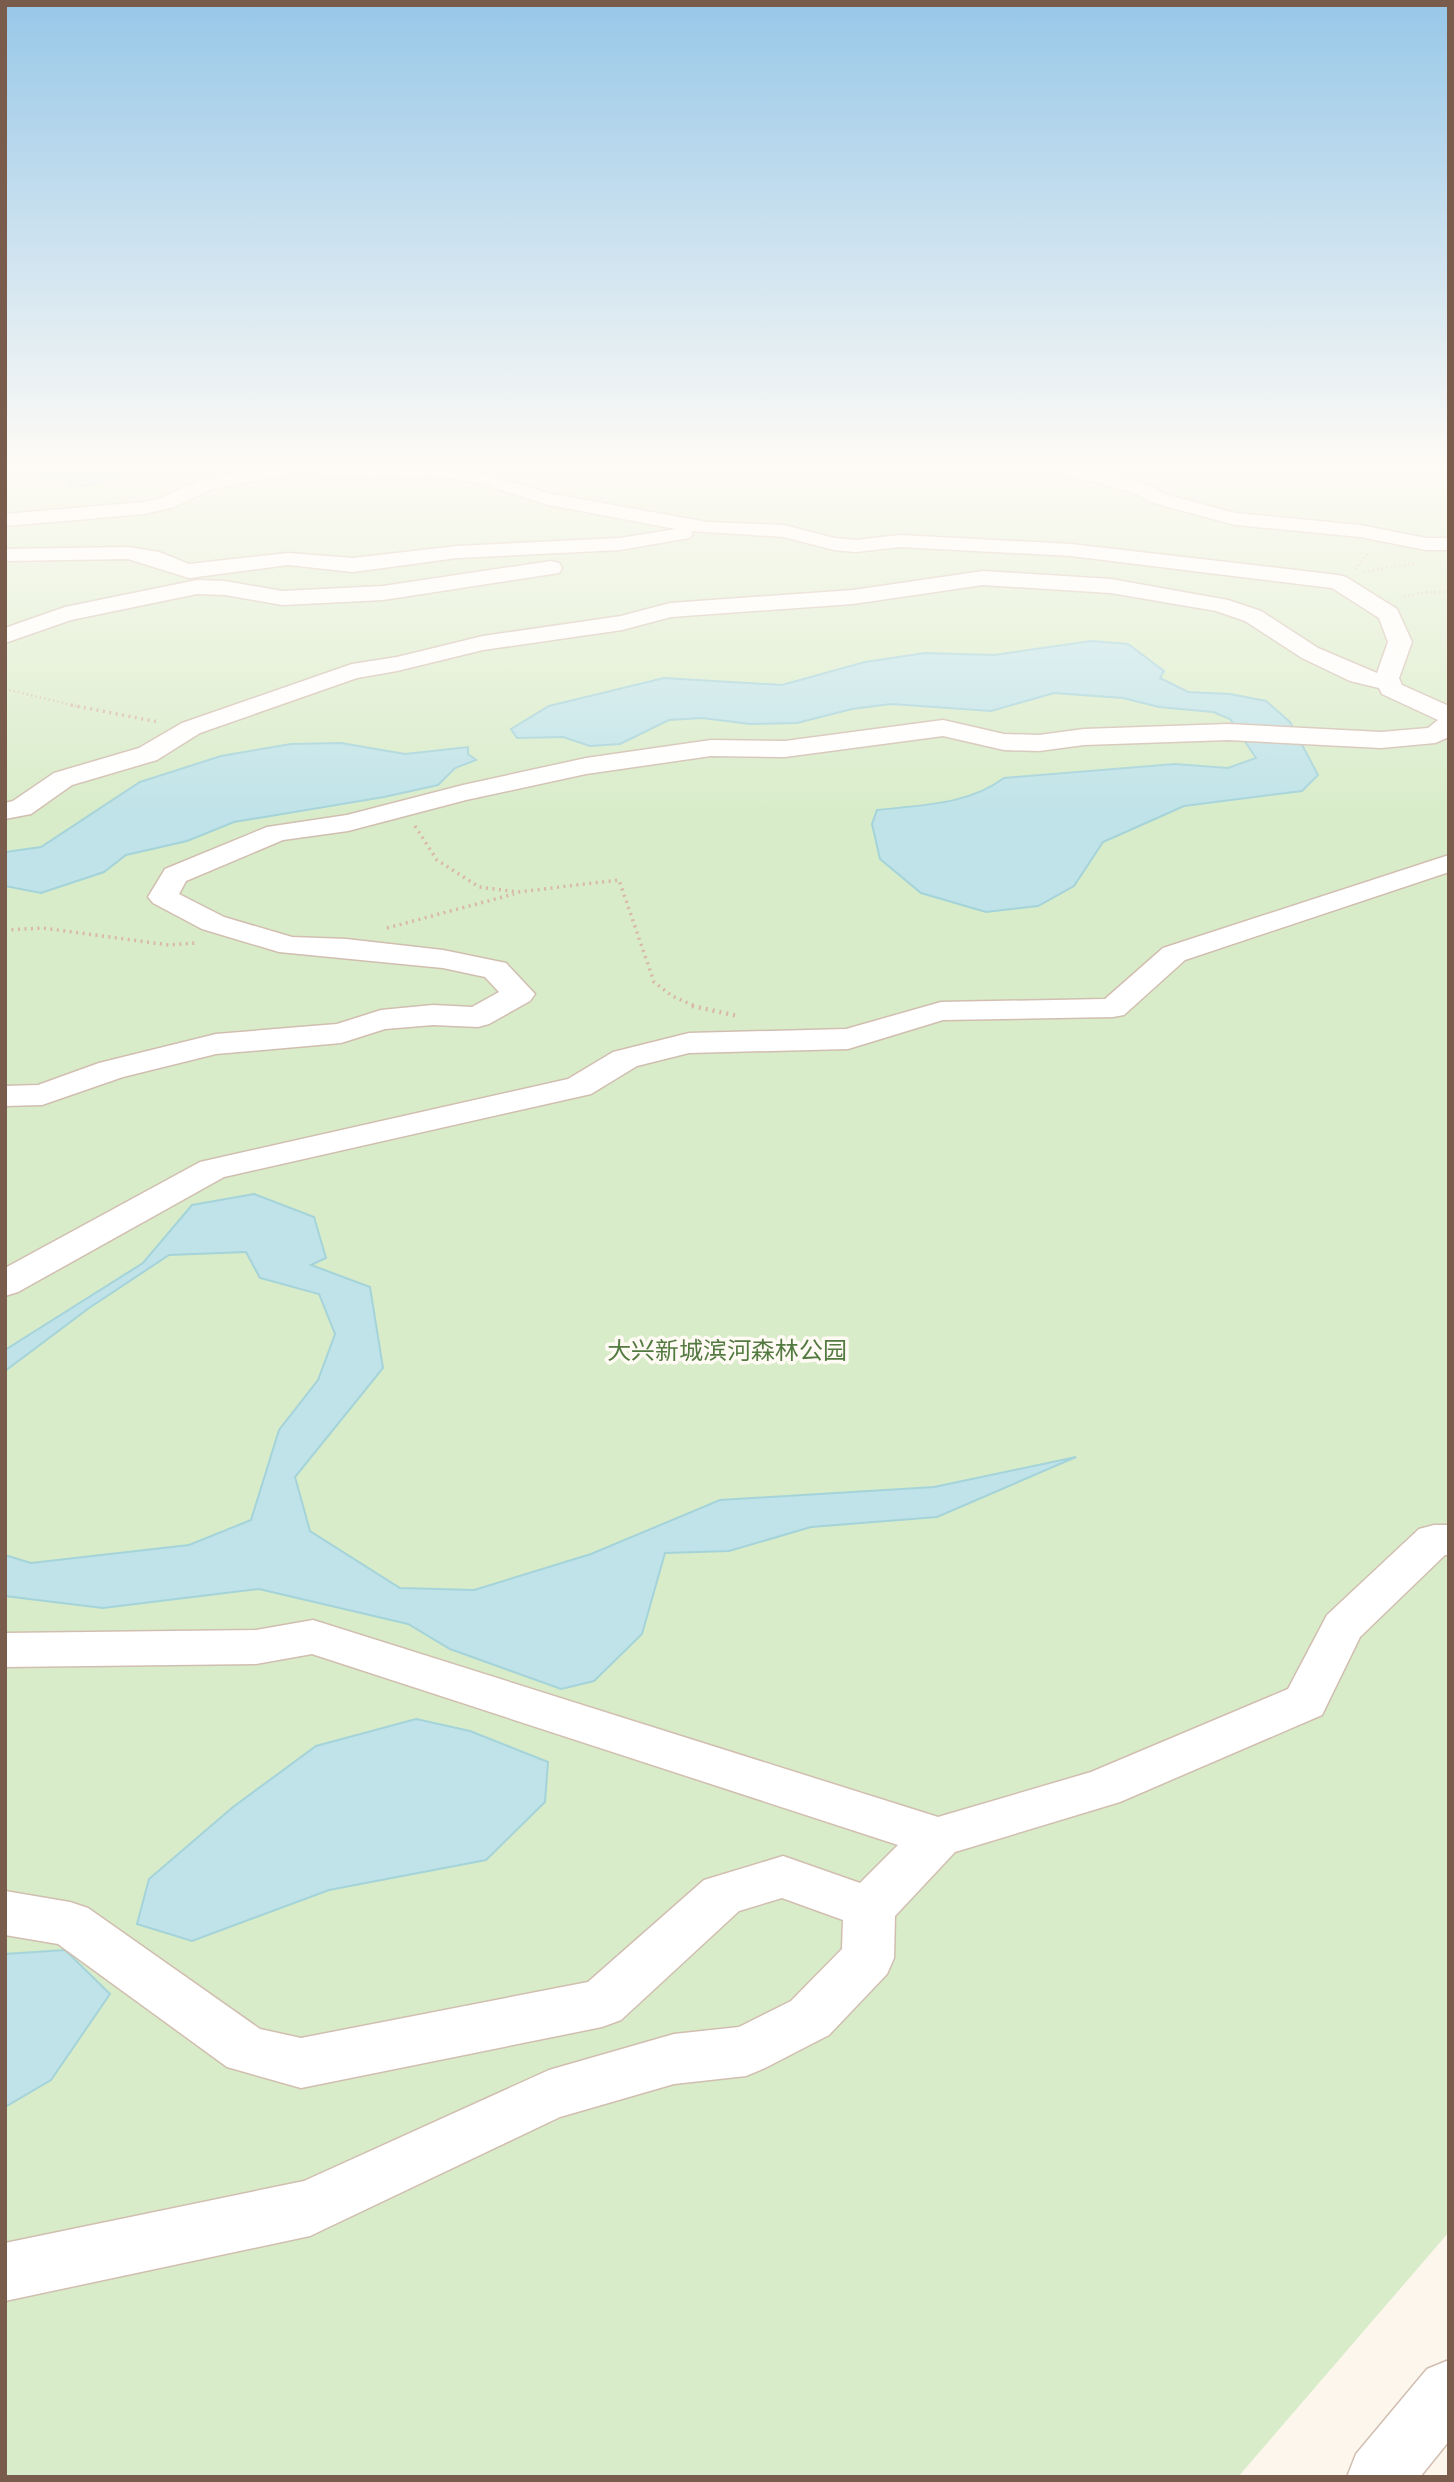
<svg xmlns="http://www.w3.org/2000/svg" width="1454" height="2482" font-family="'Alegreya Sans','Noto Sans SC',sans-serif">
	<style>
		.green { fill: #d8ecc9 }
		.water { fill: #bfe3e8; stroke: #a5d3da; stroke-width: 2 }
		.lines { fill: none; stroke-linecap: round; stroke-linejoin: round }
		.minor-casing { stroke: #d1beb0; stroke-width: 3 }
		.path-far2 { stroke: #d9b8a5; stroke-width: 2.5; stroke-dasharray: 1 3.5; stroke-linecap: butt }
		.path-far1 { stroke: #d9b8a5; stroke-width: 3.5; stroke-dasharray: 2 4.5; stroke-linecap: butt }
		.path { stroke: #d9b8a5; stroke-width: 4.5; stroke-dasharray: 2 5; stroke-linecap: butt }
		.minor { fill: #fff; fill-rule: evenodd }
		.labels { text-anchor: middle; stroke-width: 7; stroke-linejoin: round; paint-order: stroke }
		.park-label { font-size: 24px; fill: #537a41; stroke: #fffaf3 }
	</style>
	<rect width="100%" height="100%" fill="#fdf6ec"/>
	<path class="green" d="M5,469H1449V2232L1238,2477H5Z"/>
	<path class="water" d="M28,469H126C108,479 92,488 70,485L66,476Z
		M1091,641L1128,644L1164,671L1160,678L1188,692L1230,694L1266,701L1290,722L1318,775L1302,791L1184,806L1103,842L1074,886L1038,906L986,912L921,893L880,859L872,824L877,810C921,805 968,805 1004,778L1175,764L1228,768L1256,758L1230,719L1213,712L1159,707L1123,698L1054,693L991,711L891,704L852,709L797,723L750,724L702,718L669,720L620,744L590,746L563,737L517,738L511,729L549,706L664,678L782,685L865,662L925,653L994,655Z
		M341,743L405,754L468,747V754L476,760L455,768L438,785L384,797L234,822L187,841L126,855L104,872L41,893L5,886V852L41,847L140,782L221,756L291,744Z
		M254,1194L314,1217L326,1258L311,1265L370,1287L383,1368L295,1477L310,1531L400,1588L474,1590L591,1554L720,1500L934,1487L1076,1457L937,1517L811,1527L729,1551L665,1553L642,1634L594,1681L561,1689L450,1649L408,1624L259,1589L103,1608L5,1596V1555L31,1563L189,1545L251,1520L279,1430L318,1380L335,1334L319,1294L260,1278L246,1252L169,1255L89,1308L5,1371V1350L143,1263L192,1205Z
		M416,1719L470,1731L548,1762L545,1802L486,1860L329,1890L192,1941L137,1924L149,1879L233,1807L316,1746Z
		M65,1950L110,1994L51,2080L5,2107V1954Z"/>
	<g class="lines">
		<g class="minor-casing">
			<path id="minor" d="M257,469H301L291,475L212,489L174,507L144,514L5,526V514L144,502L161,498L200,480Z
				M306,469H465L552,494L707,522L784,525L834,538L856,540L900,535L1071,544L1338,575L1346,577L1397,609L1412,642L1399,678L1402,685L1449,706V737L1435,743L1381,748L1228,740L1084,745L1039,751L1004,750L943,736L785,757L711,756L586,774L466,800L348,831L283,840L186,881L179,894L224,917L292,937L346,939L443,950L506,963L535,994L530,1001L489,1024L478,1027L433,1025L385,1029L341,1043L216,1054L123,1077L42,1105L5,1106V1086L38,1085L99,1063L216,1034L337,1024L381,1010L433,1005L472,1007L499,992L485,977L443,968L279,952L202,929L153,903L148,897L165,869L267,827L347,815L463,785L586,758L711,740L785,741L943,720L1004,734L1039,735L1084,729L1228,724L1381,732L1428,728L1438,720L1382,694L1379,688L1350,681L1302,658L1245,621L1216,611L1111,593L983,585L853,604L671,617L622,630L483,650L397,671L357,678L200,733L157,760L72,785L31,814L5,819V803L13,801L54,773L139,748L182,723L352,664L397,657L483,636L621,616L670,603L853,590L983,571L1111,579L1228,600L1261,611L1318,648L1377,673L1388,642L1379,618L1332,588L1071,556L900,547L856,552L834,550L784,537L691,531L693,534L689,538L620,550L457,558L353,572L288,565L189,578L128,559L5,561V549L128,547L159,552L189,564L288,553L353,558L457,546L620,538L676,529L549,505L479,483L442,477L316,475Z
				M1053,469H1087L1147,484L1164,494L1235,513L1360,525L1426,538H1449V550H1426L1360,537L1235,525L1150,502L1133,492L1056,473Z
				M551,561L559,563L562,568L559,573L383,600L282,605L225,595L197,594L71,620L5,643V628L65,607L197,580L225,581L282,591L383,586Z
				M1449,855V872L1185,960L1124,1015L1113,1017L943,1020L848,1049L689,1053L637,1066L591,1094L224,1177L18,1292L5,1296V1268L200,1162L568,1079L613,1052L689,1033L846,1029L941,1002L1105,999L1163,948Z
				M1434,1525H1449V1555H1445L1360,1637L1322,1715L1120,1802L955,1852L895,1916L894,1958L887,1974L829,2035L765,2068L746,2076L674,2084L560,2117L310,2236L5,2301V2243L304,2181L549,2070L674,2034L739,2027L791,2001L842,1949L843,1920L782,1898L739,1911L621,2020L602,2027L301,2088L227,2067L58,1944L5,1935V1891L70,1902L88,1908L260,2029L301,2038L588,1982L704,1880L783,1856L860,1883L898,1845L312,1654L256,1664L5,1667V1633L256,1630L313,1620L938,1817L1091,1772L1288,1689L1327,1615L1419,1529Z
				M1449,2360V2441L1420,2477H1347L1356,2454L1427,2369Z"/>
		</g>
		<path class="path-far2" d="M1355,569L1369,552
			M1364,572L1417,563
			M1404,597L1425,592H1449
			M5,689L80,707"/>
		<path class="path-far1" d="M71,705L158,722
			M415,826L437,860L479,887L518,892L619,880L654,982L672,996L697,1007
			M387,928L514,894
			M5,930L43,928L169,945L196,943"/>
		<path class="path" d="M692,1006L738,1016"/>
		<use href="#minor" class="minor"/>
	</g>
	<linearGradient id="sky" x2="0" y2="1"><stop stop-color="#97c7e8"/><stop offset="0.57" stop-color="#fefbf6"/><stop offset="1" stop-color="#fefbf6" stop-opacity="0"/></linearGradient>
	<rect width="1454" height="817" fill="url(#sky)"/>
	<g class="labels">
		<g class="park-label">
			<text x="727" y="1359">大兴新城滨河森林公园</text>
		</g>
	</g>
	<rect width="1454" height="2482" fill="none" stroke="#7a5c4d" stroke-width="14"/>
</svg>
